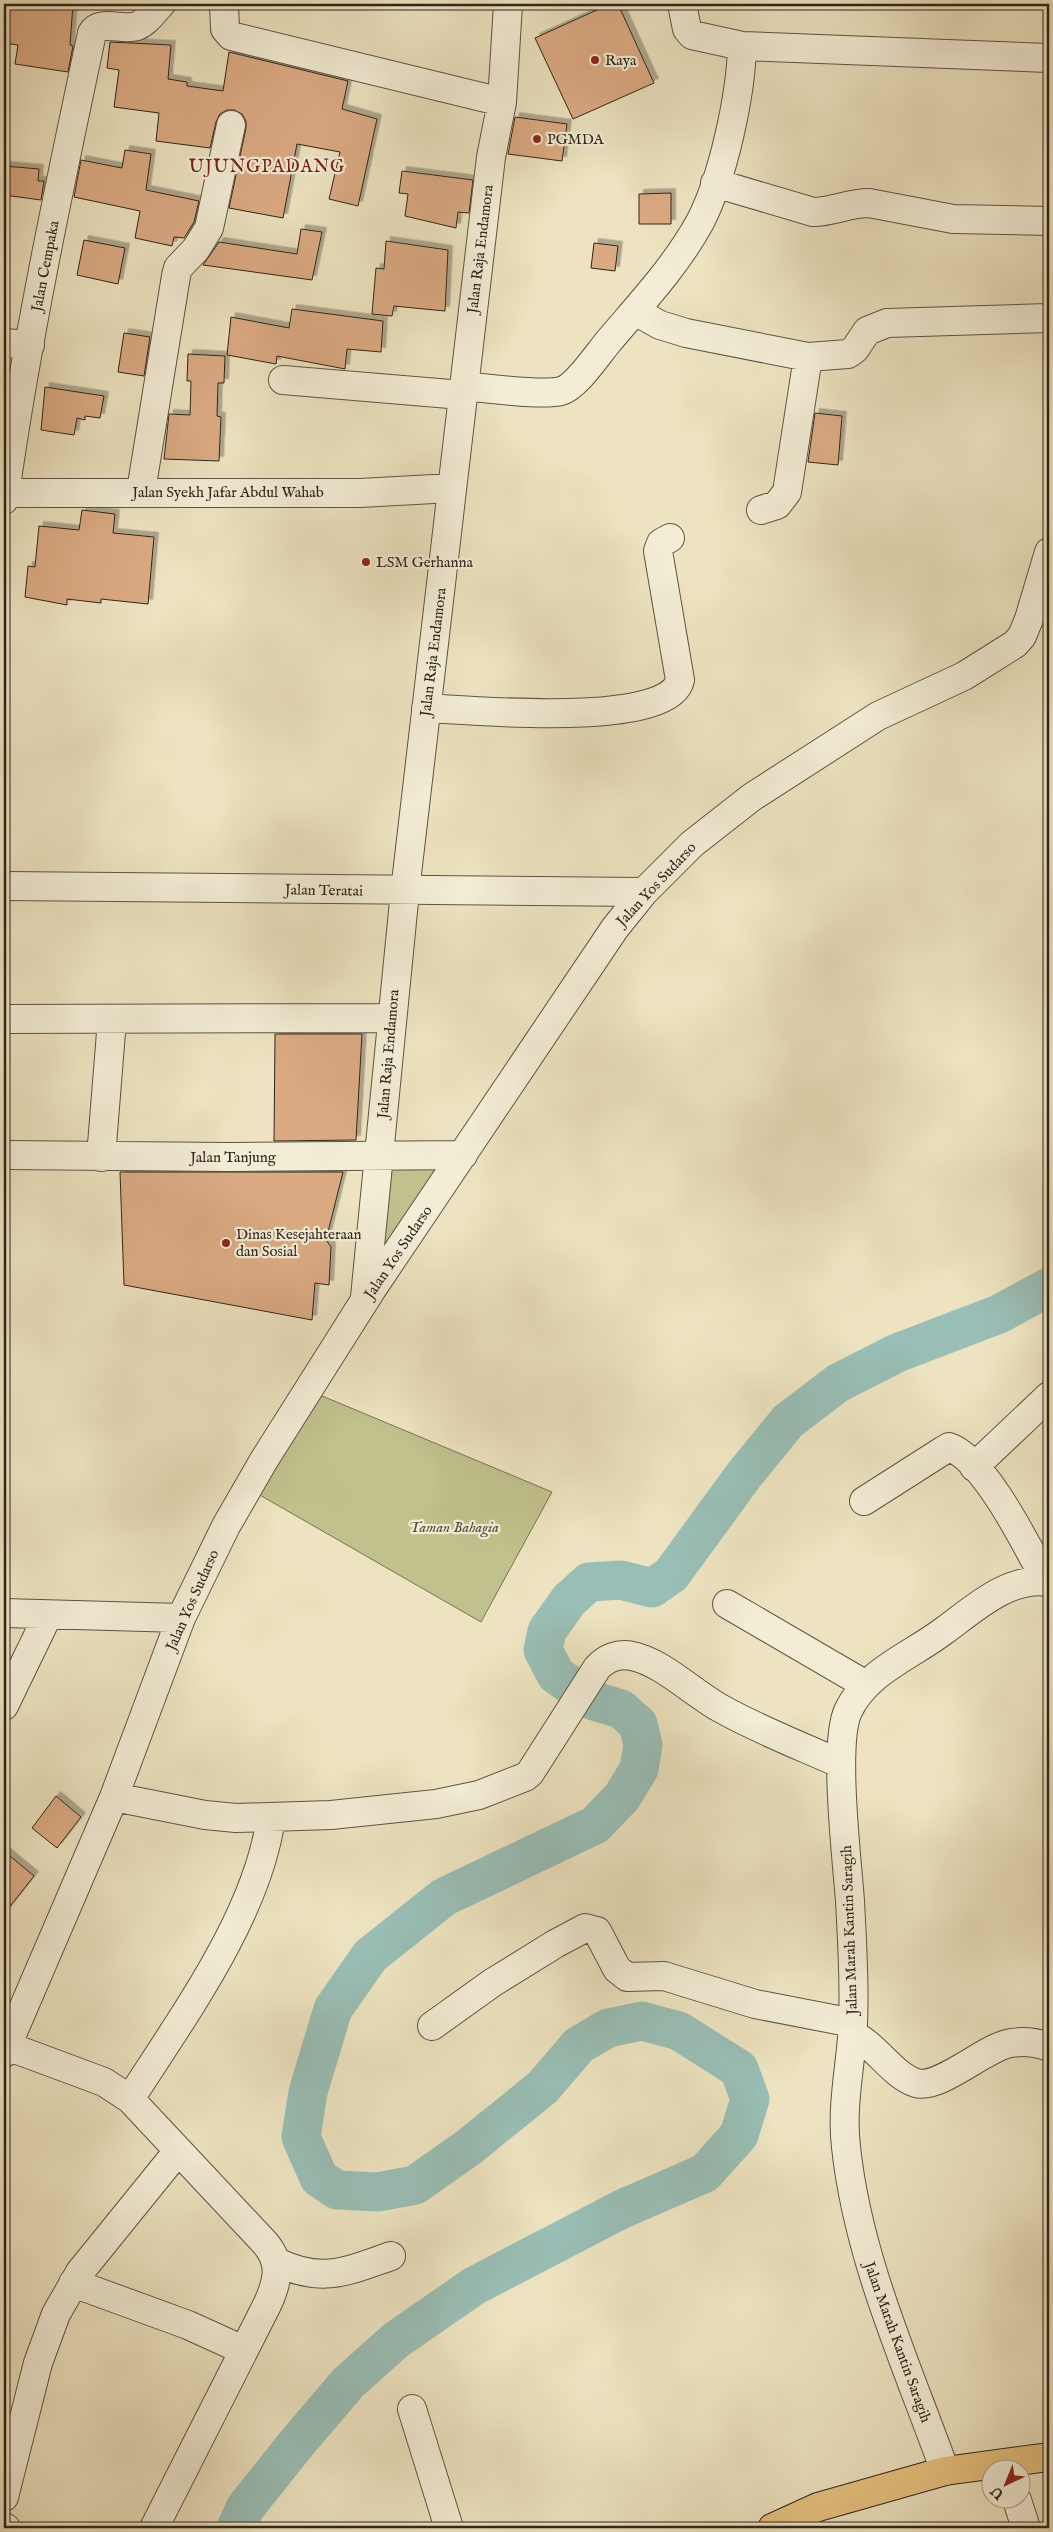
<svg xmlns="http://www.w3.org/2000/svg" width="1053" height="2532" font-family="'IM FELL English',serif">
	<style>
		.green { fill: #c0c18d; stroke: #777354 }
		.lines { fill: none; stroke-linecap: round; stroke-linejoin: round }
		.river { stroke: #99beb5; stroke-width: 39 }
		.building { fill: #dbaa83; stroke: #2e251a; filter: url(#shadow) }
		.minor-casing { stroke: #5e5444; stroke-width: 30 }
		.major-casing { stroke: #2e251a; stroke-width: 30 }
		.minor { stroke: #f3edd6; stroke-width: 28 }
		.major { stroke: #e6c280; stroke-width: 28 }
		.poi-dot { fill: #8f2418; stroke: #f3edd6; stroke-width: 2 }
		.labels { text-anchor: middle; stroke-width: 4.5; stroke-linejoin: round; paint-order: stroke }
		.poi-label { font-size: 15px; fill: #2e251a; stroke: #f3edd6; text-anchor: start }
		.street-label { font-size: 15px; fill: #2e251a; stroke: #f3edd6 }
		.park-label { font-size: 15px; font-style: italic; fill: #524c37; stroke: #f3edd6 }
		.quarter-label { font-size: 18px; letter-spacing: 1px; fill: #7a1f14; stroke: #f3edd6 }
	</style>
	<defs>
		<filter id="shadow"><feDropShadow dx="4.5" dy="-4.5" stdDeviation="0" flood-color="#0004"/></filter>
	</defs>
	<rect width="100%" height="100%" fill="#ede3c0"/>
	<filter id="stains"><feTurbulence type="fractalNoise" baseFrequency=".004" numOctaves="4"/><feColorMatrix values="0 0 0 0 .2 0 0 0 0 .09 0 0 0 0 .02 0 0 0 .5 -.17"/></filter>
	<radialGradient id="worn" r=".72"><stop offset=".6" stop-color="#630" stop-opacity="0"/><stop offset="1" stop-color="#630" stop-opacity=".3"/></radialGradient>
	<path class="green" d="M455,1159L371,1288L382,1160Z
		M315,1393L552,1492L481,1622L258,1494Z"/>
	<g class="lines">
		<path class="river" d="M236,2528L245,2508L296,2444L348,2383L396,2340L474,2286L622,2209L705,2173L739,2135L750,2099L739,2069L679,2031L642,2021L608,2028L579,2045L543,2087L469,2147L415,2185L378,2192L337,2190L319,2178L301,2137L308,2092L333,2009L370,1956L444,1897L595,1825L622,1797L639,1769L643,1745L638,1724L621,1709L594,1701L556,1675L543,1650L547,1631L569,1600L589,1582L621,1580L652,1588L671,1575L744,1475L788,1421L838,1383L897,1353L999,1314L1049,1287"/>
	</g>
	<path class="building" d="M10,4H73L70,45L73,46L68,72L15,64L18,45L4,43Z
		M610,4H618L654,83L573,119L535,38Z
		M110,42L171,45L168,79L187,82V86L223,91L229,52L348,81L342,109L377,119L358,206L329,199L340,152L297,144L283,218L229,208L246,128V121L242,114L234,110H227L220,114L216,122L210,148L156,141L159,113L114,107L119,70L107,68Z
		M515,117L567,124L562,161L508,154Z
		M125,150L151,154L146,190L199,201L194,222L184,238L174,237L172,246L135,238L140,211L74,197L81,160L122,168Z
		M4,166L39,169L38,181H44L41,200L4,195Z
		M402,171L473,180L469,213L458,212L456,228L405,216L408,194L399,193Z
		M671,193V224H639V194Z
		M301,229L322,232L312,280L203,265L219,242L297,254Z
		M84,240L125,248L118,284L77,275Z
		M386,241L448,250L445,311L394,306L392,316L372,314L376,268L384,269Z
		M594,243L618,246L615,271L591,268Z
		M292,309L383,321L381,352L347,349L345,369L277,356L276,364L227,355L231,317L289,328Z
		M124,333L150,337L144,376L118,372Z
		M188,354L225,356L224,383H218L217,416L221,417L219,461L164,459L169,414L190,415L191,381H187Z
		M45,387L104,396L100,418L85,416V420L77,418L74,435L41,430Z
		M815,413L842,416L838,465L808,462Z
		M82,510L115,514L113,533L154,537L148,604L101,599V603L67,599V605L25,597L28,566L35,567L39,526L79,530Z
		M275,1034H362L356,1140L274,1141Z
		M120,1172H343L326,1240L331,1247L329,1285L315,1283L312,1320L124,1285Z
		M56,1796L81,1817L57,1848L32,1828Z
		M4,1851L34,1876L4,1914Z"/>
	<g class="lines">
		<g class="minor-casing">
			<path id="minor" d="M224,4L225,29L231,36L502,102
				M682,4L687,29L692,35L742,46
				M715,183L813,212C832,212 849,203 869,203L953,219L1049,221
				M635,311L660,325L686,333L808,357L848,354L855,349L867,331L887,323L1049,318
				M4,343L30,345
				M283,380L462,395
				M463,386C486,388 542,396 561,391C576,387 598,354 608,342C640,304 676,266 700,222C723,178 741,95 742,46L1049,58
				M141,491L176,276L178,268L196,249L209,228L231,125
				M4,493H360L452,488
				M4,500C26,343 59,188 92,33C99,19 124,31 137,26C147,22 154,11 161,4
				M761,510L777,505L787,492L808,357
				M426,708C468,710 669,729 680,680L658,551L661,543L670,538
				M4,886L644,892
				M4,1019L391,1018
				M4,1155L230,1157L463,1155
				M101,1157L112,1020
				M365,1297L405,891L491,157L502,102L508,4
				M974,1467L1049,1396
				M864,1501L944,1450L949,1447C985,1459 1028,1548 1046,1581
				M727,1604L866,1685
				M4,1613L181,1618
				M4,1706L48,1615
				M114,1797L205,1815L236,1818L331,1815L436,1804L479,1795L525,1777L530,1773L597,1668C606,1658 618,1653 632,1656C662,1662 693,1693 720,1708C759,1730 801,1746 841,1764
				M432,2026L492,1983L555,1944L585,1928L597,1931L617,1969L627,1977L664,1976L755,2004L853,2023
				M852,2034C877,2046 892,2075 916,2083C940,2090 985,2047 1011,2043C1023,2041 1038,2043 1049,2047
				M7,2046L104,2082L130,2099L265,2243C282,2263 278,2280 268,2303L154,2528
				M4,2053L114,1797L181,1618L226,1526L264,1460L372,1289L615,928L644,892L692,844L752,797L878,716L964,676L1015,644L1022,636L1029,619L1049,552
				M130,2099C183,2016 257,1916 271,1818
				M277,2262C322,2284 348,2271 391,2256
				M73,2283L188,2325L243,2350
				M412,2409L449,2528
				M945,2471C907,2365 858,2260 846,2147C841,2105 851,2065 853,2024C855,1983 852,1942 850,1901C847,1860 833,1744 848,1711C867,1671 911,1656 945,1630C975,1608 1009,1576 1049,1582
				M4,2497L38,2363L56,2314L80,2272L178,2151
				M1017,2500L1026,2528
				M4,2528H6"/>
		</g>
		<g class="major-casing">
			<path id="major" d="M772,2528L818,2507L945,2471L1049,2457"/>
		</g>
		<use href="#minor" class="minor"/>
		<use href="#major" class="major"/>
	</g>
	<g class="poi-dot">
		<circle cx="595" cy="60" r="5"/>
		<circle cx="537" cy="139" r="5"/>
		<circle cx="366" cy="562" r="5"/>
		<circle cx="226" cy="1243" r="5"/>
	</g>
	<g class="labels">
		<g class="poi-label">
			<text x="605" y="65">Raya</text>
			<text x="547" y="144">PGMDA</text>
			<text x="376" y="567">LSM Gerhanna</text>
			<text x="236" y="1239">Dinas Kesejahteraan<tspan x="236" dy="17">dan Sosial</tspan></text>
		</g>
		<g class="street-label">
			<text transform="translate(480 249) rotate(-83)" y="5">Jalan Raja Endamora</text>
			<text transform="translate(45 266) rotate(-79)" y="5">Jalan Cempaka</text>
			<text x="228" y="497">Jalan Syekh Jafar Abdul Wahab</text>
			<text transform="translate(433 652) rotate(-83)" y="5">Jalan Raja Endamora</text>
			<text transform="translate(656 884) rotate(-47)" y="5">Jalan Yos Sudarso</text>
			<text transform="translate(324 890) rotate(1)" y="5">Jalan Teratai</text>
			<text transform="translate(388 1054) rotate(-85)" y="5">Jalan Raja Endamora</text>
			<text x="233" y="1162">Jalan Tanjung</text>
			<text transform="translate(398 1252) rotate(-56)" y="5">Jalan Yos Sudarso</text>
			<text transform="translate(192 1600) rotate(-66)" y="5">Jalan Yos Sudarso</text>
			<text transform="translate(849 1930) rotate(-92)" y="5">Jalan Marah Kantin Saragih</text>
			<text transform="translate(898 2342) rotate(70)" y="5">Jalan Marah Kantin Saragih</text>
		</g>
		<g class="park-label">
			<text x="454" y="1532">Taman Bahagia</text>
		</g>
		<g class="quarter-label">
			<text x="267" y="172">UJUNGPADANG</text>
		</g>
	</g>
	<rect width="1053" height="2532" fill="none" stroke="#ede3c0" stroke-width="20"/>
	<rect x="5" y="5" width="1043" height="2522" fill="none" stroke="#2e251a" stroke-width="2.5"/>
	<rect x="10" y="10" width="1033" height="2512" fill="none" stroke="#2e251a"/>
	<g transform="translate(1006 2484) rotate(224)"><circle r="24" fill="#f3edd6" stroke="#a49d8b"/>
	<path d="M0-4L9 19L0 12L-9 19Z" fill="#8f2418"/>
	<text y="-8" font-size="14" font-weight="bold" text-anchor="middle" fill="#2e251a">U</text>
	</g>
	<rect width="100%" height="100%" filter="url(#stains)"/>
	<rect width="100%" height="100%" fill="url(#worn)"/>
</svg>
